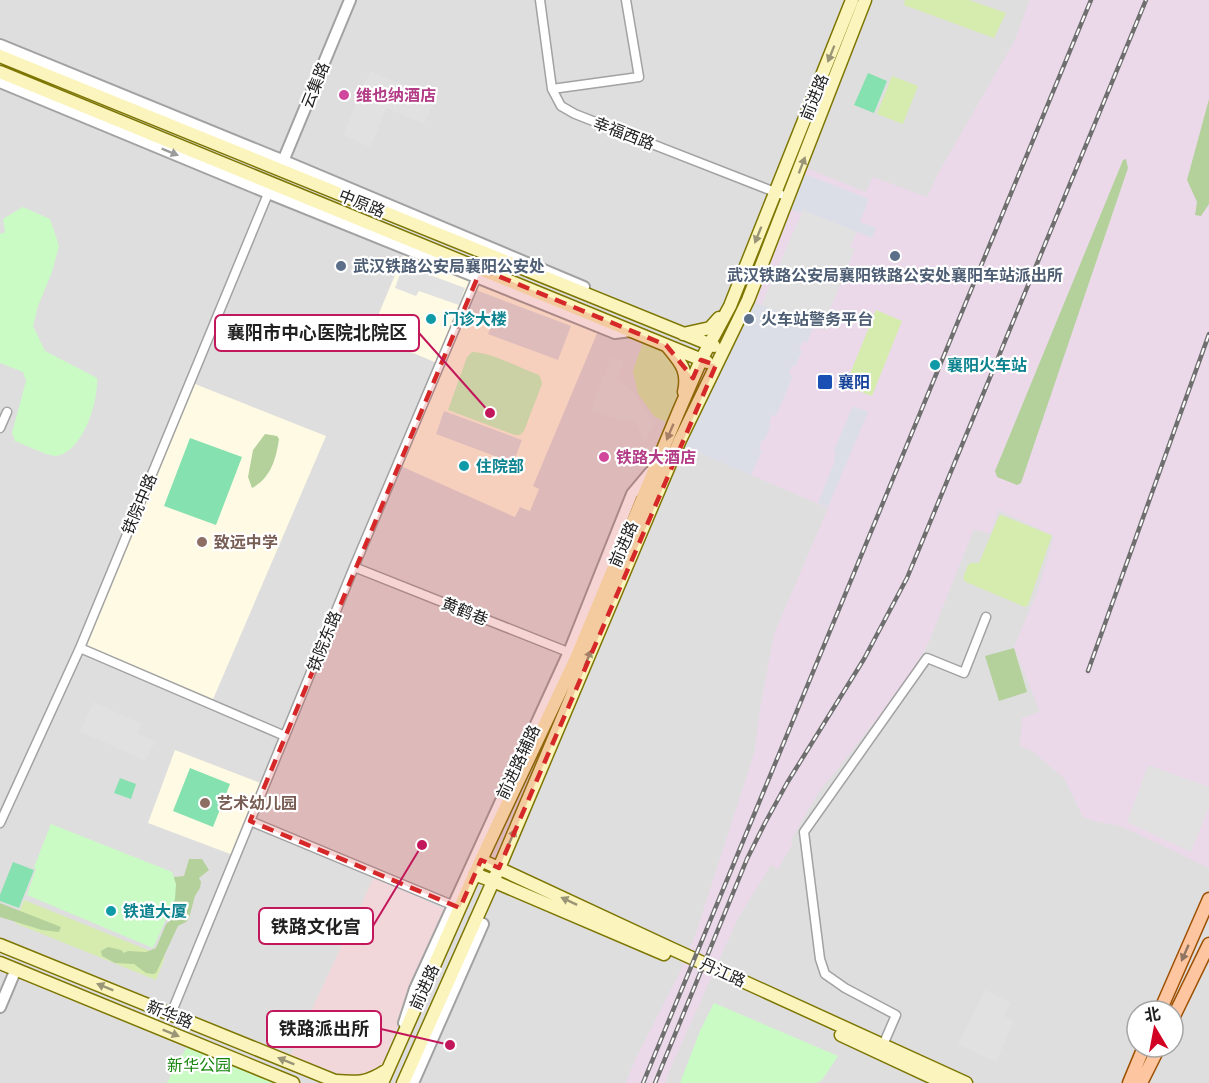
<svg xmlns="http://www.w3.org/2000/svg" width="1209" height="1083" font-family="Signika,'Noto Sans SC',sans-serif">
	<style>
		.residential { fill: #dfdede; fill-rule: evenodd }
		.commercial { fill: #f2d7da }
		.industrial { fill: #ebd9ea }
		.education { fill: #fffae3 }
		.grass { fill: #d6ebae }
		.forest { fill: #b4d19c }
		.park { fill: #cafbc5 }
		.pitch { fill: #85e1af }
		.parking { fill: #e1e1e1 }
		.plaza { fill: #dcdee7 }
		.lines { fill: none; stroke-linecap: round; stroke-linejoin: round }
		.minor-casing { stroke: #a2a2a2; stroke-width: 11 }
		.tertiary-casing { stroke: #a2a2a2; stroke-width: 14 }
		.secondary-casing { stroke: #7d7603; stroke-width: 15 }
		.primary-casing { stroke: #9e5000; stroke-width: 15 }
		.minor { stroke: #fff; stroke-width: 8 }
		.tertiary { stroke: #fff; stroke-width: 10 }
		.secondary { stroke: #fbf4bc; stroke-width: 12 }
		.primary { stroke: #fdc6a1; stroke-width: 12 }
		.rail-casing { stroke: #6f6f6f; stroke-width: 4.5 }
		.rail { stroke: #fff; stroke-width: 2; stroke-dasharray: 7; stroke-linecap: butt }
		.oneway { fill: #999576 }
		.oneway2 { fill: #9b9b9b }
		.oneway3 { fill: #8f7461 }
		.marked { fill: #d62828; fill-opacity: 0.2; stroke: #d62828; stroke-width: 4.5; stroke-dasharray: 12 8; stroke-linejoin: round }
		.hotel-dot { fill: #d1479c; stroke: #fff; stroke-width: 2 }
		.service-dot { fill: #5c6f8a; stroke: #fff; stroke-width: 2 }
		.culture-dot { fill: #0f9aa8; stroke: #fff; stroke-width: 2 }
		.transit-dot { fill: #1a4fb4; stroke: #fff; stroke-width: 2 }
		.education-dot { fill: #8d6e63; stroke: #fff; stroke-width: 2 }
		.labels { text-anchor: middle; stroke-width: 4.5; stroke-linejoin: round; paint-order: stroke }
		.street-label { font-size: 16px; fill: #212121; stroke: #fff }
		.hotel-label { font-size: 16px; font-weight: bold; fill: #b23c85; stroke: #fff; text-anchor: start }
		.service-label { font-size: 16px; font-weight: bold; fill: #4e5e75; stroke: #fff; text-anchor: start }
		.culture-label { font-size: 16px; font-weight: bold; fill: #0d838f; stroke: #fff; text-anchor: start }
		.transit-label { font-size: 16px; font-weight: bold; fill: #164399; stroke: #fff; text-anchor: start }
		.education-label { font-size: 16px; font-weight: bold; fill: #785e54; stroke: #fff; text-anchor: start }
		.park-label { font-size: 16px; fill: #14840a; stroke: #fff }
		.leader { fill: none; stroke: #c2185b; stroke-width: 2 }
		.callout-dot { fill: #c2185b; stroke: #fff; stroke-width: 2 }
		.callout { fill: #fff; stroke: #c2185b; stroke-width: 2 }
		.callout-label { font-size: 18px; text-anchor: middle; font-weight: bold; fill: #212121 }
	</style>
	<rect width="100%" height="100%" fill="#f1ede8"/>
	<path class="residential" d="M0,0H1209V1083H0ZM1137,1011H1173V1047H1137Z"/>
	<path class="commercial" d="M374,877L446,910L380,1069L370,1076L350,1078L290,1056Z"/>
	<path class="industrial" d="M1030,0H1209V868L1121,826L1097,822L1083,817L1064,778L1032,751L1020,746L1022,718L1040,712L1014,647L1037,593L1054,536L999,510L990,534L974,529L928,644L905,683L817,795L791,840L793,843L778,869L771,865L738,918L668,1074L665,1083H626L635,1060L679,974L696,933L755,751L759,715L774,634L828,508L674,442L792,162L866,192L873,177L927,197L940,170L1014,42Z"/>
	<path class="education" d="M405,251L598,331L533,486L539,489L530,511L520,507L515,517L394,463L437,363L370,335Z
		M190,382L326,436L211,704L80,648Z
		M175,750L263,784L233,855L148,823Z"/>
	<path class="grass" d="M905,0H969L1006,13L994,38L904,5Z
		M892,76L918,86L903,124L877,114Z
		M876,310L902,321L872,396L845,386Z
		M646,337L666,345L687,381L673,426L654,416L638,394L633,371L639,353Z
		M1001,515L1051,535V538L1028,605L1025,607L966,582L963,578L968,565L971,563H979L999,516Z
		M24,900L165,957L156,980L15,923Z"/>
	<path class="forest" d="M1209,99V204L1201,216L1195,215L1197,202L1187,180Z
		M1126,159L1128,168L1021,483L1017,485L997,477L995,471L1121,165L1123,160Z
		M265,434L277,436L279,439C276,459 271,478 252,488L248,477L253,450Z
		M1014,648L1027,692L999,701L985,656Z
		M189,859H202L209,870L199,878L201,882L200,888L195,896L189,918L186,922L178,926L156,973L153,974L146,973L134,964L115,963L102,956L101,951L108,947L121,950L124,953L128,951L146,952L156,948L166,924L170,921C161,904 165,893 174,877L184,876Z
		M0,903L61,927L59,932L42,930L0,917Z"/>
	<path class="park" d="M23,207L50,219L59,246L52,272L38,306L33,326L45,351L97,378C99,401 82,454 55,456C48,456 23,444 15,441L12,433L26,381L23,372L0,363V234L5,232L3,219Z
		M472,352C491,352 520,368 539,375L541,379L542,384L524,431L520,435H515L448,410L467,357Z
		M51,824L172,872L176,884L175,899L153,948L27,895L36,869L34,867Z
		M714,1003L838,1056L822,1080L816,1083H680L700,1031Z
		M190,1041L293,1083H167Z"/>
	<path class="pitch" d="M868,73L887,81L874,113L854,105Z
		M190,438L242,457L216,525L164,506Z
		M190,768L230,784L213,827L173,811Z
		M120,778L136,784L131,799L114,793Z
		M13,862L34,870L19,908L0,901V895Z"/>
	<path class="parking" d="M370,71L435,98L424,124L387,108L370,147L343,135Z
		M803,210L857,232L850,247L855,249L825,321L829,323L826,330L761,306Z
		M403,265L465,288L459,305L419,291L416,296L395,288Z
		M476,290L571,326L558,360L488,334L494,320L468,310Z
		M611,357L623,362L617,377L621,384L633,392L646,413L655,420L645,444L633,418L623,422L591,410Z
		M444,411L522,440L513,463L436,434Z
		M94,702L141,724L137,733L155,742L145,761L80,731Z
		M1148,765L1209,787V806L1191,852L1127,822Z
		M985,990L1011,1003L1004,1016L1014,1021L996,1062L958,1044Z"/>
	<path class="plaza" d="M798,174L803,175L804,174L869,199L860,222L876,228L872,238L803,210L801,213L785,207Z
		M748,300L814,325L807,343L803,341L799,349L802,351L795,366L792,365L789,374L793,376L776,416L772,415L769,424L771,425L764,441L762,440L759,449L762,451L751,475L678,444Z
		M853,406L868,412L828,507L818,503L835,460L834,459L836,453L833,452Z"/>
	<g class="lines">
		<g class="minor-casing">
			<path id="minor" d="M540,0L552,89L561,106L575,114L780,194
				M552,89L639,77L626,0
				M0,428L7,412
				M354,567L573,654
				M80,648L285,736
				M250,821L457,907
				M0,823L80,648L270,189
				M171,1014L354,567L479,272
				M883,1045L896,1015L845,988L825,974L820,959L804,832L927,658L964,673L986,617"/>
		</g>
		<g class="tertiary-casing">
			<path id="tertiary" d="M0,45L284,161L584,287
				M0,82L268,193L615,333L631,331
				M281,166L350,0
				M0,1007L16,969
				M404,1023L415,989L569,652L632,494L653,469
				M413,1083L483,924L475,920"/>
		</g>
		<g class="secondary-casing">
			<path id="secondary" d="M0,56L714,346
				M0,72L707,362
				M683,334L710,328L719,318
				M667,346C680,362 689,370 684,392
				M481,860L670,948L966,1083
				M474,874L493,881L664,954
				M0,945L340,1083
				M0,963L293,1083
				M841,1035L944,1083
				M336,1081C359,1083 367,1083 387,1070
				M382,1083L481,860L577,656L678,413L701,360L730,306L852,0
				M403,1083L499,868L680,440L748,300L865,0"/>
		</g>
		<g class="primary-casing">
			<path id="primary" d="M1160,1011L1209,899
				M1173,1018L1209,944
				M1129,1083L1144,1047
				M1141,1083L1159,1047"/>
		</g>
		<use href="#minor" class="minor"/>
		<use href="#tertiary" class="tertiary"/>
		<use href="#secondary" class="secondary"/>
		<use href="#primary" class="primary"/>
		<g class="rail-casing">
			<path id="rail" d="M1088,671L1209,334
				M643,1083L1091,0
				M655,1083L747,859L765,823L787,783L864,659L907,578L1146,0"/>
		</g>
		<use href="#rail" class="rail"/>
	</g>
	<defs><path id="oneway-solid" d="M-6-.8H1V-3.2L6.5 0L1 3.2V.8H-6Z" transform="scale(1.5)"/></defs>
	<g class="oneway">
		<use href="#oneway-solid" transform="translate(831 54) rotate(112)"/>
		<use href="#oneway-solid" transform="translate(802 165) rotate(-69)"/>
		<use href="#oneway-solid" transform="translate(758 235) rotate(112)"/>
		<use href="#oneway-solid" transform="translate(670 432) rotate(113)"/>
		<use href="#oneway-solid" transform="translate(588 658) rotate(-67)"/>
		<use href="#oneway-solid" transform="translate(512 837) rotate(-67)"/>
		<use href="#oneway-solid" transform="translate(569 901) rotate(-155)"/>
		<use href="#oneway-solid" transform="translate(105 987) rotate(-158)"/>
		<use href="#oneway-solid" transform="translate(171 1033) rotate(22)"/>
		<use href="#oneway-solid" transform="translate(286 1061) rotate(-158)"/>
	</g>
	<use class="oneway2" href="#oneway-solid" transform="translate(170 152) rotate(22)"/>
	<use class="oneway3" href="#oneway-solid" transform="translate(1185 953) rotate(114)"/>
	<path class="marked" d="M481,269L666,345L693,378L701,360L716,365L499,868L481,860L460,908L250,821Z"/>
	<g class="hotel-dot">
		<circle cx="344" cy="95" r="6"/>
		<circle cx="604" cy="457" r="6"/>
	</g>
	<g class="service-dot">
		<circle cx="895" cy="256" r="6"/>
		<circle cx="341" cy="266" r="6"/>
		<circle cx="749" cy="319" r="6"/>
	</g>
	<g class="culture-dot">
		<circle cx="431" cy="319" r="6"/>
		<circle cx="935" cy="365" r="6"/>
		<circle cx="464" cy="466" r="6"/>
		<circle cx="111" cy="911" r="6"/>
	</g>
	<rect class="transit-dot" x="817" y="374" width="16" height="16" rx="3"/>
	<g class="education-dot">
		<circle cx="202" cy="542" r="6"/>
		<circle cx="205" cy="803" r="6"/>
	</g>
	<g class="labels">
		<g class="street-label">
			<text transform="translate(315 85) rotate(-68)" y="6">云集路</text>
			<text transform="translate(814 97) rotate(-68)" y="6">前进路</text>
			<text transform="translate(624 133) rotate(21)" y="6">幸福西路</text>
			<text transform="translate(362 203) rotate(22)" y="6">中原路</text>
			<text transform="translate(139 504) rotate(-67)" y="6">铁院中路</text>
			<text transform="translate(623 544) rotate(-67)" y="6">前进路</text>
			<text transform="translate(465 611) rotate(22)" y="6">黄鹤巷</text>
			<text transform="translate(324 641) rotate(-68)" y="6">铁院东路</text>
			<text transform="translate(518 762) rotate(-65)" y="6">前进路辅路</text>
			<text transform="translate(723 972) rotate(24)" y="6">丹江路</text>
			<text transform="translate(424 987) rotate(-66)" y="6">前进路</text>
			<text transform="translate(170 1014) rotate(22)" y="6">新华路</text>
		</g>
		<g class="hotel-label">
			<text x="356" y="101">维也纳酒店</text>
			<text x="616" y="463">铁路大酒店</text>
		</g>
		<g class="service-label">
			<text x="353" y="272">武汉铁路公安局襄阳公安处</text>
			<text x="895" y="281" text-anchor="middle">武汉铁路公安局襄阳铁路公安处襄阳车站派出所</text>
			<text x="761" y="325">火车站警务平台</text>
		</g>
		<g class="culture-label">
			<text x="443" y="325">门诊大楼</text>
			<text x="947" y="371">襄阳火车站</text>
			<text x="476" y="472">住院部</text>
			<text x="123" y="917">铁道大厦</text>
		</g>
		<g class="transit-label">
			<text x="838" y="388">襄阳</text>
		</g>
		<g class="education-label">
			<text x="214" y="548">致远中学</text>
			<text x="217" y="809">艺术幼儿园</text>
		</g>
		<g class="park-label">
			<text x="199" y="1071">新华公园</text>
		</g>
	</g>
	<path class="leader" d="M490 413L419 333M422 845L373 926M450 1045L381 1029"/>
	<g class="callout-dot">
		<circle cx="490" cy="413" r="6"/>
		<circle cx="422" cy="845" r="6"/>
		<circle cx="450" cy="1045" r="6"/>
	</g>
	<g class="callout">
		<rect x="215" y="315" width="204" height="36" rx="6"/>
		<rect x="259" y="908" width="114" height="36" rx="6"/>
		<rect x="267" y="1011" width="114" height="36" rx="6"/>
	</g>
	<g class="callout-label">
		<text x="317" y="339">襄阳市中心医院北院区</text>
		<text x="316" y="933">铁路文化宫</text>
		<text x="324" y="1035">铁路派出所</text>
	</g>
	<g transform="translate(1155 1029) rotate(350)"><circle r="28" fill="#ffffff" stroke="#a6a6a6" stroke-width="1.5"/>
	<path d="M0-4.5L10 22L0 15L-10 22Z" fill="#d20022"/>
	<text y="-9" font-size="16" font-weight="bold" text-anchor="middle" fill="#212121">北</text>
	</g>
</svg>
